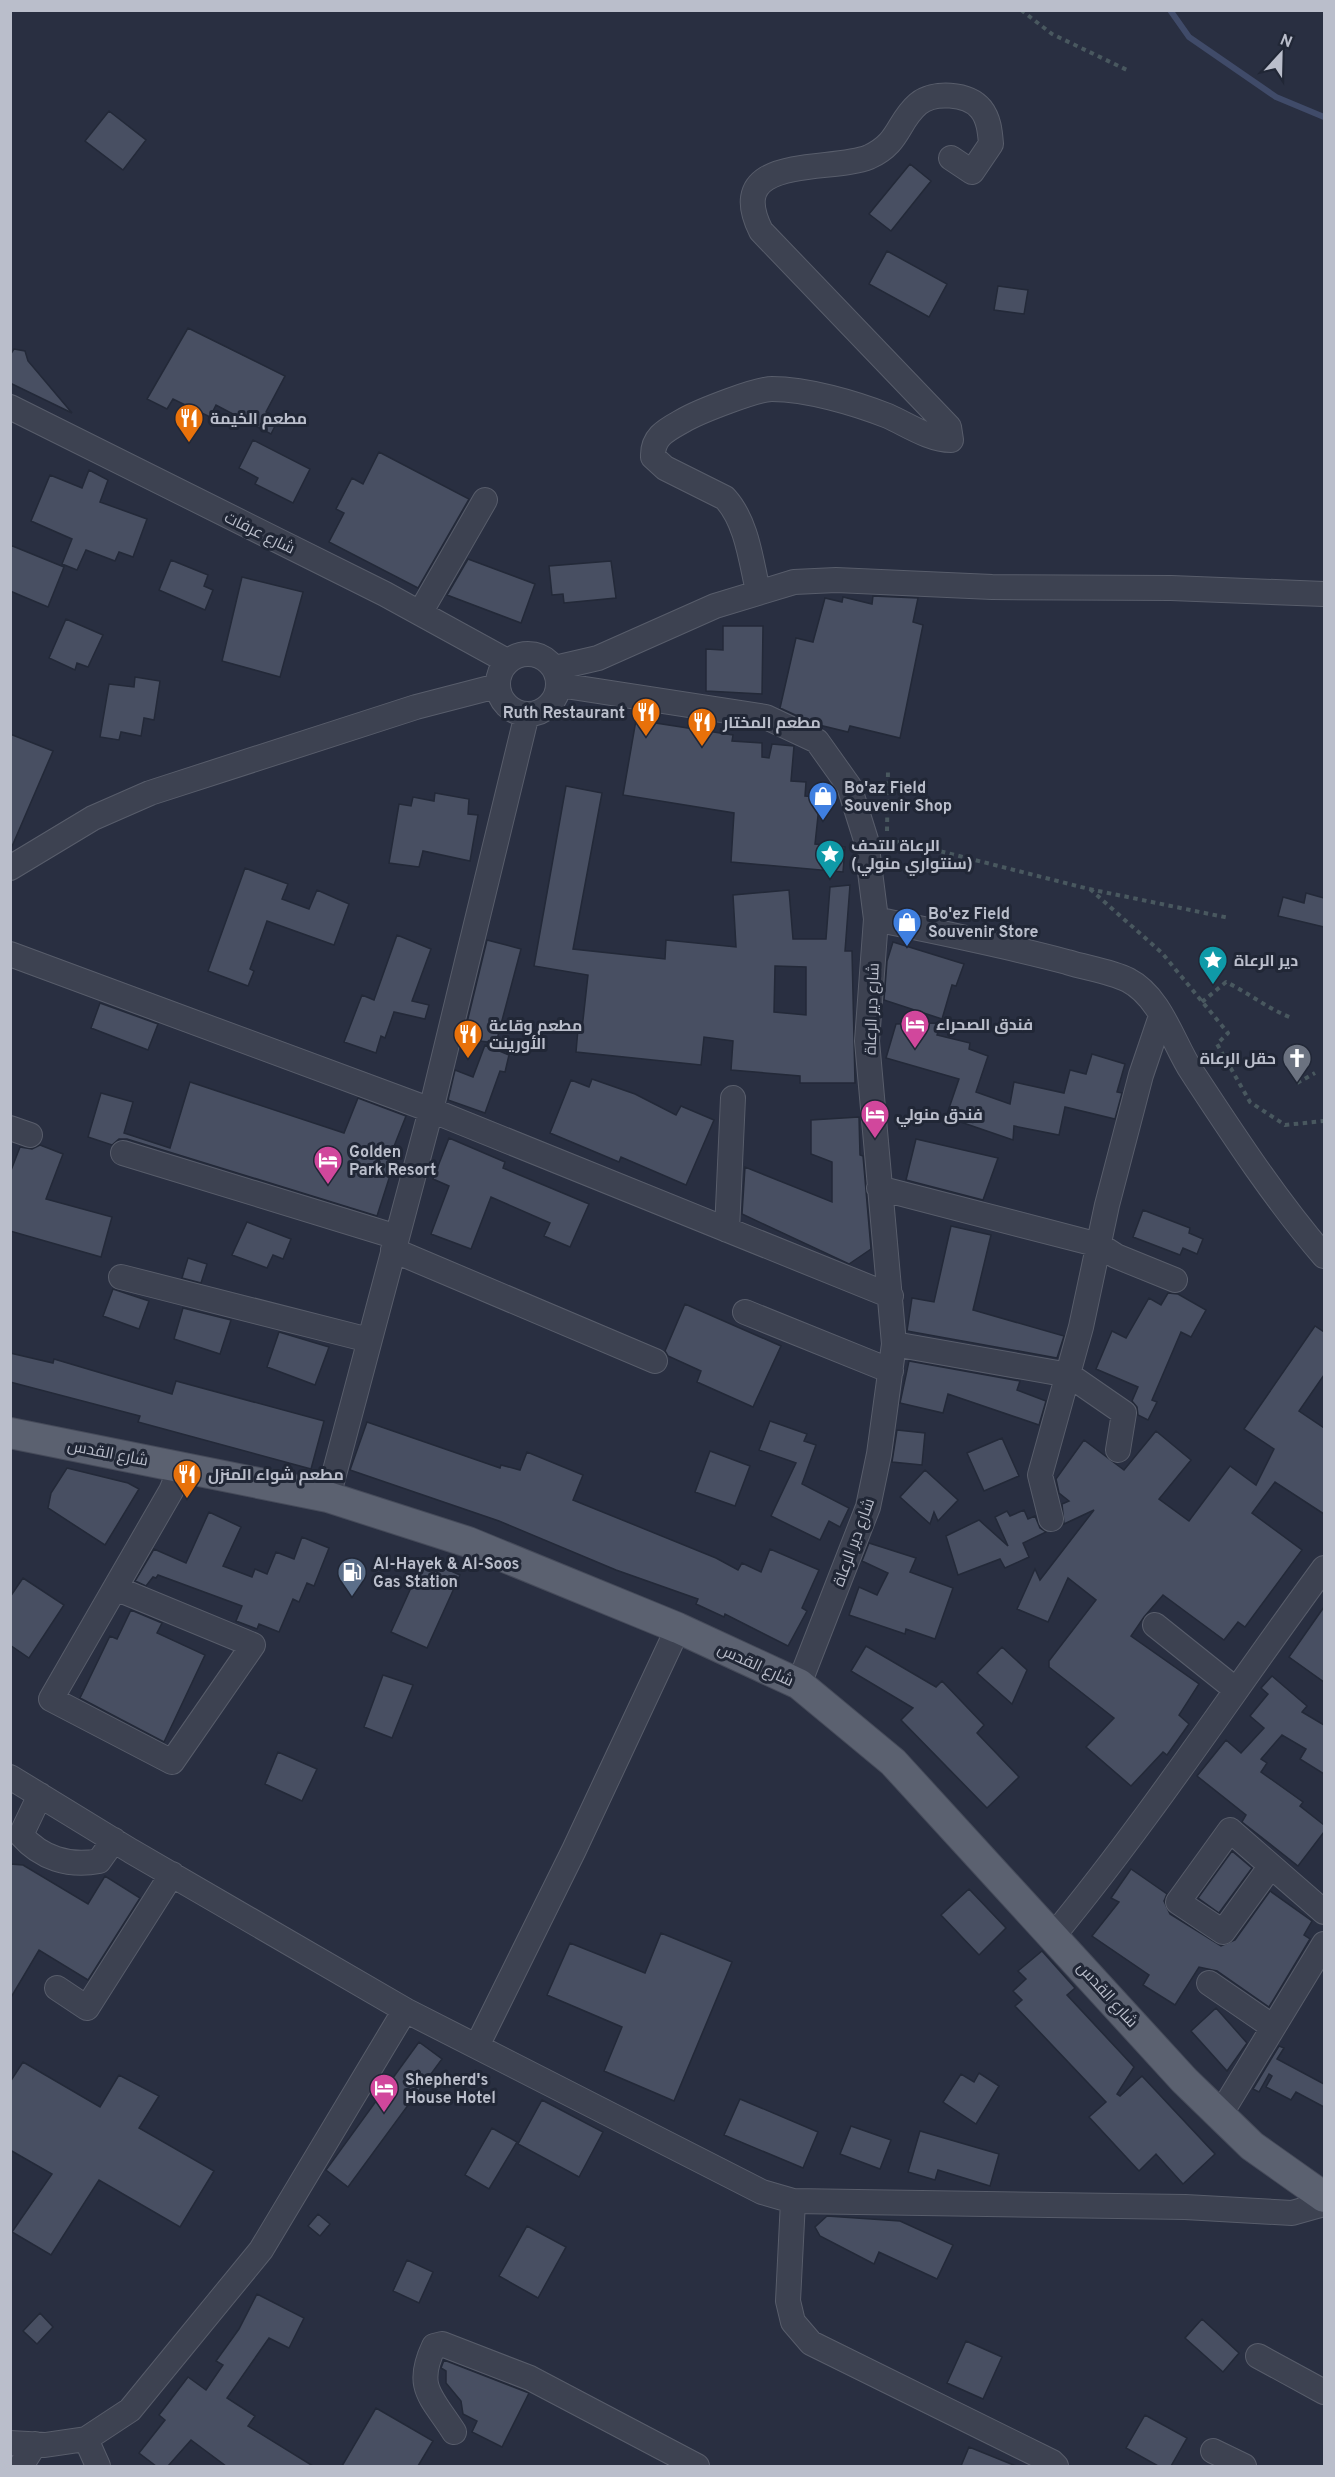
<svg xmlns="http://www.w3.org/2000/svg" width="1335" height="2477" font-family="Overpass,Cairo,sans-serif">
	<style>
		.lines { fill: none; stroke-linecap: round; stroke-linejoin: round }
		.stream { stroke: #404b69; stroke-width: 6 }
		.building { fill: #484f62; stroke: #232938; stroke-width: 1.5; fill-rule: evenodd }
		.minor-casing { stroke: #585d6b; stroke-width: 26 }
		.major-casing { stroke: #464b5a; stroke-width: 32 }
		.path { stroke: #49585f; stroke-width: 4; stroke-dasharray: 4.5 4.5; stroke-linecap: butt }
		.minor { stroke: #3d4251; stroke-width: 24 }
		.major { stroke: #5b6170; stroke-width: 30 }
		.labels { text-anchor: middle; stroke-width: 6; stroke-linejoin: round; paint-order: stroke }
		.poi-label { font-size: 16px; font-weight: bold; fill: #babecb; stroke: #212736; text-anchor: start }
		.street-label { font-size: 16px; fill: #babecb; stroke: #212736 }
	</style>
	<rect width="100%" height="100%" fill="#292f41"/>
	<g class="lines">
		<path class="stream" d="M1170,10L1189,37L1276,97L1324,117"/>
	</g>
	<path class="building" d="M109,111L146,140L123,170L85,141Z
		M910,164L931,181L891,231L869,214Z
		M887,251L947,284L929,317L869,284Z
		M998,286L1028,290L1024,314L994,310Z
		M188,328L285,376L266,412L279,418L271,434L216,405L210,417L173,399L167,409L147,399Z
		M14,349L25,351L28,361L72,413L10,383V355Z
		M253,440L310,469L293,503L255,484L258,478L239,468Z
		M379,452L469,499L418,588L329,542L344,513L336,509L352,478L363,484Z
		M89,470L108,480L100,502L147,519L133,557L119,552L115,561L86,550L77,570L62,564L72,539L31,521L50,475L82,488Z
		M10,545L64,567L48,607L10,591Z
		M468,559L535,584L521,623L447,595Z
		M171,560L208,575L204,586L213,590L205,610L159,590Z
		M611,561L616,598L564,603L563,594L552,595L549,566Z
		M242,577L303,592L280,677L222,661Z
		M873,596L918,598L913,622L923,625L900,738L850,726L848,732L815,724L780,708L796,638L813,642L825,598L842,602L843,597L872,604Z
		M66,619L103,635L88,667L77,663L75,670L49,658Z
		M723,626H763L762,694L706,691V649L723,650Z
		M135,677L160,681L154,720L144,718L141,736L121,732L119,740L100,737L109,684L134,687Z
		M636,720L733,735L732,741L762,743V757L769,758L772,744L794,746L791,781L806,782L805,796L820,797L815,844L845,847L843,872L731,862L734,813L623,795Z
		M10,734L53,751L10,851Z
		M566,786L602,793L573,949L665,959L666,940L736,947L733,895L789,890L793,939H826L830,887L850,885L845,951H852L855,1083H800V1076L731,1070L733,1041L704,1037L701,1065L576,1052L578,1029H582L588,975L534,966ZM775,966L806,967V1015L774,1012Z
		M435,793L469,799L468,814L478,815L470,861L423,851L419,867L389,863L399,804L411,806L413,797L434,801Z
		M245,868L288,884L282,899L309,909L317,890L349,904L334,945L267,921L250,969L254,971L248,986L208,971Z
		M1306,893L1324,898V927L1278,916L1283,897L1304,903Z
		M397,935L431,949L412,1001L429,1005L425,1019L394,1012L385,1038L381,1036L376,1053L344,1042L362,995L374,1000Z
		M487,940L521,949L496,1043L463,1039Z
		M893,942L964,964L956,986L952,985L942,1019L884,1000L887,961Z
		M100,1003L158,1024L148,1050L91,1028Z
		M941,1023L937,1035L970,1043L969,1049L988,1056L976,1092L1010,1104L1014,1082L1064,1093L1070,1070L1086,1074L1092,1054L1125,1064L1117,1092L1122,1093L1115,1119L1065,1107L1059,1135L1014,1126L1013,1140L946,1117L959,1079L886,1058L896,1024Z
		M485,1045L509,1055L505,1072L500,1071L485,1113L448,1100L455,1070L473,1077Z
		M592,1079L635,1094L676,1115L681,1106L714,1120L686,1185L621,1157L619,1162L550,1133L571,1080L589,1087Z
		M190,1082L344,1133L358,1098L406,1116L387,1164L393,1166L377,1216L127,1139H119L112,1145L88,1137L101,1093L133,1102L124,1133L170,1148Z
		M859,1117L860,1155L863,1156L871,1249L849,1264L742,1214L745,1167L832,1202V1162L811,1154V1120Z
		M449,1138L505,1162L503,1168L589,1204L570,1247L544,1236L550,1223L491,1197L471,1249L431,1234L449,1186L433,1179Z
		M916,1139L998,1158L983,1200L906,1180Z
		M40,1145L63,1154L46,1199L112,1217L101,1257L10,1231V1173L20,1147L32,1149Z
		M1143,1210L1190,1228L1189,1233L1203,1239L1197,1254L1183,1248L1180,1255L1133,1237Z
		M247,1222L291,1239L283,1259L273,1255L267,1268L232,1255Z
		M951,1226L991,1235L973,1310L1064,1336L1057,1358L907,1331L912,1298L934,1302Z
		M188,1258L207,1264L201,1283L182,1278Z
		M113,1289L149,1301L139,1329L103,1316Z
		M1168,1293L1178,1294L1206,1310L1191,1337L1181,1332L1152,1400L1157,1402L1148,1420L1138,1415L1137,1407L1132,1401L1138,1387L1096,1369L1112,1331L1126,1338L1149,1298L1161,1305Z
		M685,1304L781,1346L753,1407L697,1382L701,1371L668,1356L665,1351Z
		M183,1308L231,1320L220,1354L174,1339Z
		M1315,1326L1324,1332V1375L1299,1411L1324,1428V1514L1275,1482L1252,1513L1302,1550L1245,1627L1238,1622L1224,1640L1163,1595L1144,1617L1131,1636L1199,1684L1179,1715L1189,1724L1167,1755L1163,1752L1131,1786L1086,1747L1114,1718L1049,1667V1661L1096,1600L1068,1578L1048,1622L1017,1609L1035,1569L1040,1580L1094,1510L1064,1524L1062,1504L1069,1501L1059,1493L1056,1479L1084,1440L1124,1470L1156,1431L1191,1460L1159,1499L1189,1521L1230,1466L1256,1485L1274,1449L1244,1429Z
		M279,1332L329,1347L315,1385L267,1367Z
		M10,1353L53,1363L54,1359L172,1394L176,1381L324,1421L311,1469L138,1422L140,1416L10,1382Z
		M909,1361L1020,1381L1017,1390L1046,1401L1039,1425L948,1394L943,1413L900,1403Z
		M770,1421L807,1434L804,1441L816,1445L802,1484L849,1508L840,1527L829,1521L820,1540L771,1516L796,1463L759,1450Z
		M367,1422L500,1468L501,1465L520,1470L527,1452L583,1475L573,1500L716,1558L738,1570L742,1563L761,1572L770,1549L819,1570L802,1608L807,1611L788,1646L725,1614L724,1617L696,1604L698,1599L616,1570L499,1521L350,1470Z
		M897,1430L925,1433L922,1465L892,1462Z
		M1002,1438L1019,1476L984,1491L967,1453Z
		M710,1451L750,1466L735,1506L695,1492Z
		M67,1468L128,1483L139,1489L105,1545L48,1508L51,1493Z
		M925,1470L958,1500L938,1521L934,1512L930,1524L900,1497Z
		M1024,1510L1028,1519L1035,1516L1040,1528L1046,1532L1023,1543L1029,1557L1005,1568L1000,1559L958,1575L946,1536L979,1520L1008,1546L995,1517L1007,1511L1010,1516Z
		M209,1512L241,1527L223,1566L252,1577L255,1569L267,1574L276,1552L294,1559L302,1537L329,1548L314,1586L307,1583L299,1602L293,1599L279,1632L259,1624L257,1629L236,1621L242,1606L158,1575L156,1578L153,1577L146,1586L135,1581L154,1549L186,1563Z
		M869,1543L916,1558L910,1572L953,1588L935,1639L906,1629L905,1634L849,1615L859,1587L877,1595L888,1573L862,1561Z
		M424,1559L460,1575L427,1648L391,1632Z
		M23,1578L64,1605L29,1658L10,1645V1597Z
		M1324,1607V1682L1289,1657Z
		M131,1610L162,1623L157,1633L205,1655L164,1742L80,1698L110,1636L117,1639Z
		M866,1646L936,1687L942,1681L984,1725L977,1733L1019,1777L987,1808L901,1720L913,1708L851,1671Z
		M1002,1647L1027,1670L1012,1704L977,1673Z
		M383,1675L413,1685L392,1738L364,1727Z
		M1272,1676L1307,1706L1302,1712L1324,1725V1774L1300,1759L1306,1749L1282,1735L1261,1759L1267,1763L1261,1772L1303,1802L1300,1806L1324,1825V1832L1298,1866L1242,1822L1246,1815L1197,1776L1226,1740L1241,1753L1264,1728L1250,1716L1268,1694L1261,1688Z
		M278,1752L317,1769L302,1801L265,1784Z
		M1232,1851L1252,1868L1219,1913L1198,1898Z
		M10,1864L23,1865L88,1904L105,1876L140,1898L88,1980L39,1950L10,1999Z
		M1131,1869L1167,1894L1164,1901L1170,1914L1221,1946L1235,1940L1270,1891L1312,1921L1304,1935L1310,1939L1269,2007L1217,1971L1199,1967L1175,2005L1143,1985L1149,1975L1092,1936L1119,1902L1111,1898Z
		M969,1889L1006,1928L979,1955L941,1915Z
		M661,1933L732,1962L674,2101L604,2071L622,2027L547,1995L570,1943L645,1973Z
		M1042,1951L1075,1988L1067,1995L1134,2067L1117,2094L1120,2096L1142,2076L1215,2154L1183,2184L1156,2154L1139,2171L1089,2117L1106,2102L1015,2006L1022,2000L1013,1991L1026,1979L1018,1971Z
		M1216,2008L1247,2043L1227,2071L1191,2031Z
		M419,2042L442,2059L348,2187L326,2170Z
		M1279,2046L1284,2048L1277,2059L1324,2084V2107L1296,2092L1291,2100L1266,2087L1272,2076L1269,2074L1259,2092L1253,2089Z
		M23,2062L100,2107L119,2075L159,2096L139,2128L214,2171L180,2227L99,2180L51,2255L12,2232L52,2174L10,2150V2082Z
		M979,2073L999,2086L976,2124L943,2102L961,2074L974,2082Z
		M740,2099L818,2132L803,2168L724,2135Z
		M542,2100L603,2132L579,2177L518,2144Z
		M851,2126L891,2140L880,2169L840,2154Z
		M492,2128L517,2142L489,2189L465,2175Z
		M920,2131L999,2154L990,2186L938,2170L935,2180L908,2172Z
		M318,2214L330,2224L320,2236L308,2226Z
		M827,2216L900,2221L953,2245L937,2279L879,2252L874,2264L820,2236L815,2227Z
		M527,2226L566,2247L538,2298L499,2276Z
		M407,2260L433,2272L419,2303L393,2291Z
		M257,2294L304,2318L289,2348L269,2338L227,2398L255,2416L248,2426L313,2466H226L191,2440L168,2466H156L139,2453L165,2420L159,2415L188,2377L206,2390L223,2365L216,2361L239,2329Z
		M40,2313L53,2327L37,2344L23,2331Z
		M1202,2319L1239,2353L1223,2372L1185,2338Z
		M966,2341L1002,2357L983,2399L947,2383Z
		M444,2360L529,2393L502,2447L472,2432L477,2421L463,2414L461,2401L446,2383V2371L441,2368Z
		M376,2408L433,2441L418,2466H342Z
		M1145,2415L1187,2438L1171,2466H1158L1126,2448Z
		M969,2447L1016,2466H961Z"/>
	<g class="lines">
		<g class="minor-casing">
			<path id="minor" d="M10,407L385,594L507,661
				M758,591C751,561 747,522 725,498L665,468L653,457C652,435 669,429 686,419C701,411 756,389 772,389C807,389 855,403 888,416C908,425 930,440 951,440L949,427L761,231C722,153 831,173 869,157C900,143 897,122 918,104C933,91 968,93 981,109C989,119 990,132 991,144L972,172L951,158
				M420,613L485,500
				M498 684a30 30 0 1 1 60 0a30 30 0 1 1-60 0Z
				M555,668L598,658L715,606L794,582L836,580L992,587L1171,588L1324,594
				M559,685L766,717L817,741L849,786L866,840L876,919L867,1041L894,1344L879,1454L868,1507L799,1684
				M10,868L93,818L150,793L416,707L497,686
				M876,919C940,933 1004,945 1067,962C1086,968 1110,971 1128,980C1161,997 1173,1043 1192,1072C1234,1136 1275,1199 1324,1256
				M10,954L431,1110L891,1296
				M10,1128L30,1135
				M123,1153L397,1237
				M879,1188L1099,1245L1116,1256L1175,1280
				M727,1230L733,1098
				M393,1250L655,1361
				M121,1277L369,1340
				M745,1312L891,1371
				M894,1344L1069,1375L1124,1413L1118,1450
				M328,1497L431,1110L527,714
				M1051,1519L1040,1475L1081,1327L1107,1205L1141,1075L1161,1016
				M115,1588L253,1645L172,1762L51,1699L171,1491L181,1467
				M1155,1625L1235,1689
				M10,1777L131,1851L405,2010L762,2192L793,2201L1185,2207L1292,2213L1324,2204
				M40,1795L21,1835C41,1858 69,1867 99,1861L114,1840
				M1270,1867L1223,1932L1178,1902L1230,1830L1324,1912
				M1054,1935C1151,1817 1234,1690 1324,1568
				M1209,1983L1273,2027
				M57,1988L87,2008L172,1874
				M477,2046L574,1850L678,1628
				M1220,2115L1324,1944
				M793,2201L788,2301L793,2322L811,2343L1052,2462L1056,2466
				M1258,2356L1324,2392
				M454,2432C432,2397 414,2388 434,2346L442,2344L530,2378L697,2466
				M86,2439L98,2466
				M10,2443L45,2445L86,2439L130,2410L261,2250L405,2010
				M1213,2451L1244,2466
				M21,2466L35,2444"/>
		</g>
		<g class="major-casing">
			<path id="major" d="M10,1433L328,1497L468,1542L678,1628L799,1684L893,1762L1184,2080L1252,2146L1324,2197"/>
		</g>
		<path class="path" d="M1021,10L1052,34L1127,70
			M887,831L888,771
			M888,841L908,843L1089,889L1229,918
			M1090,889L1162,953L1228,1033L1217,1044L1250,1102L1285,1125L1324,1121
			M1202,1002L1226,982C1249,993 1268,1009 1292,1018
			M1297,1083L1315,1073"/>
		<use href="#minor" class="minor"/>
		<use href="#major" class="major"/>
	</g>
	<defs>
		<g id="restaurant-pin" transform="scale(1.5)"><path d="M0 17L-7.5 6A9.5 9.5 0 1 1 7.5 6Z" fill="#e8710a" stroke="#212736"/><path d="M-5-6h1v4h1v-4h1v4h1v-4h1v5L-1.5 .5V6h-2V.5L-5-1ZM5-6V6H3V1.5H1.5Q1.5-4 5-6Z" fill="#fff"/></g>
		<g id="shop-pin" transform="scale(1.5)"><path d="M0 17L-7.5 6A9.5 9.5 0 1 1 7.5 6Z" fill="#3f7fe0" stroke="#212736"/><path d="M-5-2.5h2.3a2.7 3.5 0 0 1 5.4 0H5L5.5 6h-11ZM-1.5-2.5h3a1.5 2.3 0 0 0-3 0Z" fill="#fff"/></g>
		<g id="sight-pin" transform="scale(1.5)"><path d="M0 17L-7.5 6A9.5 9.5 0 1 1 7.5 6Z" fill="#0f9aa8" stroke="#212736"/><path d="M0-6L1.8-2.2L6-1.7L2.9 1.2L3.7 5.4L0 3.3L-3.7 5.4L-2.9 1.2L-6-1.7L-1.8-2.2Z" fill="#fff"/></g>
		<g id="hotel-pin" transform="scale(1.5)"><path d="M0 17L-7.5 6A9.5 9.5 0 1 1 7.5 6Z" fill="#d1479c" stroke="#212736"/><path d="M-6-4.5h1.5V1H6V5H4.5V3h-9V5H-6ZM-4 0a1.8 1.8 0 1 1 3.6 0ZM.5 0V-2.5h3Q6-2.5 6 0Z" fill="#fff"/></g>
		<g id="church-pin" transform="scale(1.5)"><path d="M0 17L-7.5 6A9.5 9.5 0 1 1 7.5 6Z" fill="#6b7280" stroke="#212736"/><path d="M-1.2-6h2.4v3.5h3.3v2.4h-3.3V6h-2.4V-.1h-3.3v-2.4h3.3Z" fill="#fff"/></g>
		<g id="fuel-pin" transform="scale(1.5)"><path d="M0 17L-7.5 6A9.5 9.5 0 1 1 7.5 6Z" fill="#5c6f8a" stroke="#212736"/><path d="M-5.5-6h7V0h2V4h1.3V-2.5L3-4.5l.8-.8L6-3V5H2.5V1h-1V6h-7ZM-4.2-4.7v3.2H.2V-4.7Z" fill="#fff"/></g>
	</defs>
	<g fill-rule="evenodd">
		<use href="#restaurant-pin" x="189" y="418"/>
		<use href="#restaurant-pin" x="646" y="712"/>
		<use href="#restaurant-pin" x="702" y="722"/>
		<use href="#shop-pin" x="823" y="796"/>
		<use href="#sight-pin" x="830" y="854"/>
		<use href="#shop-pin" x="907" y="922"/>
		<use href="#sight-pin" x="1213" y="960"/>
		<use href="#hotel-pin" x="915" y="1024"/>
		<use href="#restaurant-pin" x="468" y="1034"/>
		<use href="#church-pin" x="1297" y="1058"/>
		<use href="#hotel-pin" x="875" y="1114"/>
		<use href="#hotel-pin" x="328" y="1160"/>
		<use href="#restaurant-pin" x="187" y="1474"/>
		<use href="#fuel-pin" x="352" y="1572"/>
		<use href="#hotel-pin" x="384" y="2088"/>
	</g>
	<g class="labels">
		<g class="poi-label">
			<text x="210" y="424">مطعم الخيمة</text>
			<text x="625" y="718" text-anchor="end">Ruth Restaurant</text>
			<text x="723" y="728">مطعم المختار</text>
			<text x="844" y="793">Bo'az Field<tspan x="844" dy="18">Souvenir Shop</tspan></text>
			<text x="851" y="851">الرعاة للتحف<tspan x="851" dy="18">(سنتواري منولي)</tspan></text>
			<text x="928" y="919">Bo'ez Field<tspan x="928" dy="18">Souvenir Store</tspan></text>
			<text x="1234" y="966">دير الرعاة</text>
			<text x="936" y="1030">فندق الصحراء</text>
			<text x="489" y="1031">مطعم وقاعة<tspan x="489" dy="18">الأورينت</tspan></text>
			<text x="1276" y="1064" text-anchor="end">حقل الرعاة</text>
			<text x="896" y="1120">فندق منولي</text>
			<text x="349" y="1157">Golden<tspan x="349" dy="18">Park Resort</tspan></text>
			<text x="208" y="1480">مطعم شواء المنزل</text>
			<text x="373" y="1569">Al-Hayek &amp; Al-Soos<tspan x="373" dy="18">Gas Station</tspan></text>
			<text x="405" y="2085">Shepherd's<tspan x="405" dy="18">House Hotel</tspan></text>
		</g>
		<g class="street-label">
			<text transform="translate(260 532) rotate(26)" y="6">شارع عرفات</text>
			<text transform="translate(871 1009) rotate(-88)" y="6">شارع دير الرعاة</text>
			<text transform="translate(108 1452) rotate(11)" y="6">شارع القدس</text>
			<text transform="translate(853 1542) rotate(-70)" y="6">شارع دير الرعاة</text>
			<text transform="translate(756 1664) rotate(25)" y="6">شارع القدس</text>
			<text transform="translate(1108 1994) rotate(48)" y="6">شارع القدس</text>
		</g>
	</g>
	<rect width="1335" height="2477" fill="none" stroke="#babecb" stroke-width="24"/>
	<g transform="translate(1281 54) rotate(22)" stroke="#212736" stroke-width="4.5" paint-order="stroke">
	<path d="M0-4.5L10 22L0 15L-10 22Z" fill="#babecb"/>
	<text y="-9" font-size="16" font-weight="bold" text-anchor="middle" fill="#babecb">N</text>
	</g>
</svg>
